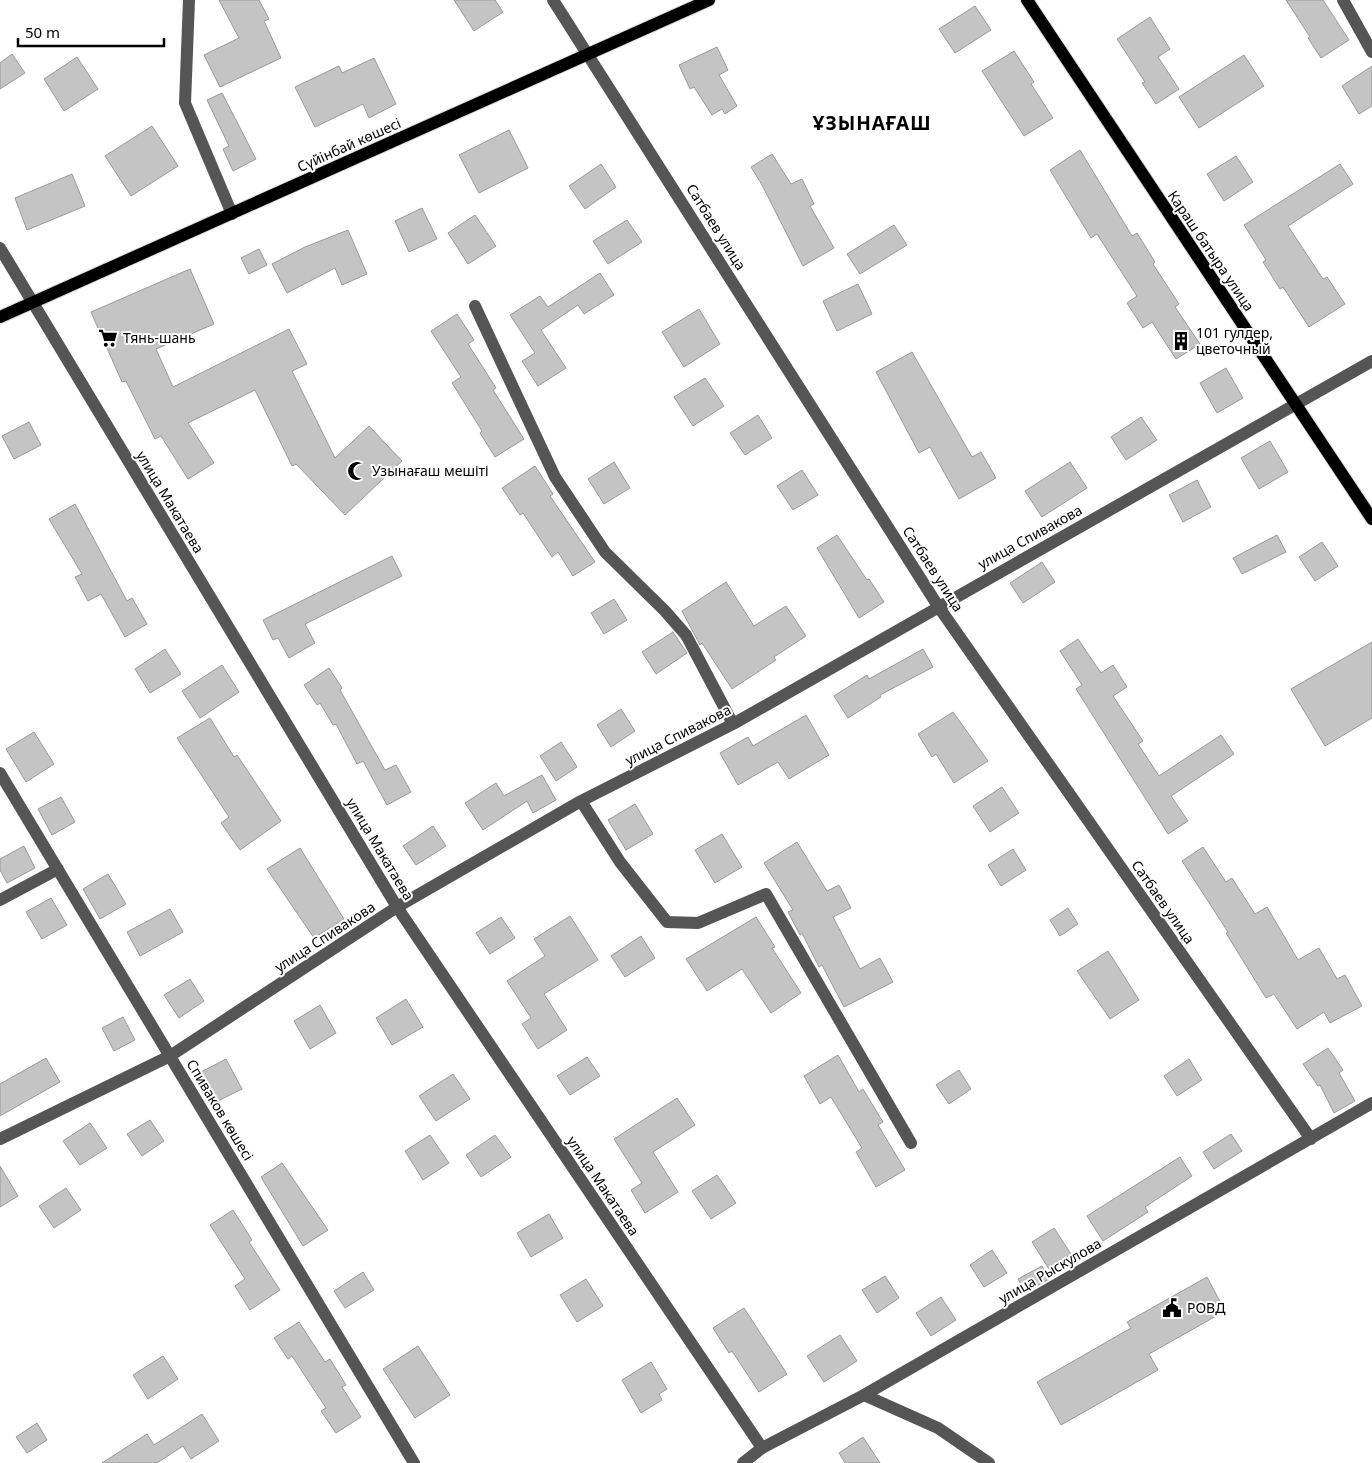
<svg xmlns="http://www.w3.org/2000/svg" width="1372" height="1463" font-family="'Noto Sans',sans-serif">
	<style>
		.building { fill: #c4c4c4; stroke: #999 }
		.lines { fill: none; stroke-linecap: round; stroke-linejoin: round }
		.major-casing { stroke: #dbdbdb; stroke-width: 14 }
		.minor { stroke: #555; stroke-width: 12 }
		.major { stroke: #000; stroke-width: 12 }
		.labels { text-anchor: middle; stroke-width: 4; stroke-linejoin: round; paint-order: stroke }
		.street-label { font-size: 14px; fill: #000; stroke: #fff }
		.poi-label { font-size: 14px; fill: #000; stroke: #fff; text-anchor: start }
		.district-label { font-size: 19px; font-weight: bold; letter-spacing: 1px; fill: #000; stroke: #fff }
	</style>
	<rect width="100%" height="100%" fill="#fff"/>
	<path class="building" d="M219,0H259L269,19L264,21L281,58L220,87L204,55L239,38Z
		M454,0H495L503,12L474,31Z
		M1286,0H1323L1349,40L1321,58L1308,38L1310,37Z
		M975,6L991,30L955,53L939,29Z
		M1150,17L1170,49L1158,57L1179,89L1156,104L1142,83L1145,82L1117,39Z
		M717,47L728,70L719,75L737,106L725,114L722,109L712,115L694,87L690,89L679,65Z
		M1014,51L1034,82L1031,84L1053,118L1024,136L982,71Z
		M12,54L25,73L0,89V63Z
		M1244,55L1264,86L1199,128L1179,97Z
		M77,57L98,89L64,111L44,79Z
		M374,58L396,104L369,118L363,104L315,127L295,87L339,66L342,73Z
		M1372,66V106L1359,114L1342,86Z
		M222,93L256,159L233,171L223,149L229,146L207,100Z
		M152,126L178,166L131,196L105,156Z
		M509,130L528,168L479,193L459,155Z
		M1080,150L1132,236L1137,233L1155,262L1153,264L1179,304L1175,307L1200,344L1176,359L1152,322L1143,328L1127,303L1137,296L1097,234L1091,238L1050,170Z
		M772,154L791,184L802,179L814,204L810,206L834,248L803,266L762,185L751,167Z
		M1236,156L1253,182L1224,201L1207,174Z
		M601,164L616,187L585,209L569,186Z
		M1340,164L1353,184L1288,226L1323,279L1327,277L1345,304L1309,327L1283,287L1280,289L1263,262L1266,260L1244,225Z
		M72,174L85,206L27,230L15,198Z
		M422,208L437,239L409,252L395,221Z
		M475,215L496,246L468,264L448,233Z
		M627,220L642,242L608,264L593,241Z
		M894,225L907,245L860,274L847,254Z
		M348,230L367,274L342,285L335,268L287,293L272,264L305,247Z
		M259,249L267,265L249,274L241,258Z
		M190,269L214,324L156,349L173,387L289,329L307,364L292,371L335,458L369,426L402,461L345,515L296,464L292,466L255,390L188,423L214,463L188,479L161,436L155,439L126,381L122,382L91,312Z
		M600,273L614,295L584,314L578,305L541,330L566,368L538,386L522,361L535,353L510,315L540,296L548,307Z
		M858,284L872,314L837,331L823,301Z
		M699,309L720,344L684,367L662,332Z
		M457,314L474,340L468,344L496,388L493,390L524,439L495,457L480,433L482,431L452,383L461,377L431,331Z
		M912,352L972,457L981,452L996,478L959,499L930,447L919,453L876,372Z
		M1226,368L1243,398L1217,413L1200,383Z
		M705,378L724,406L693,426L674,397Z
		M758,415L772,438L745,455L730,433Z
		M1141,417L1157,440L1126,460L1111,437Z
		M29,422L41,445L14,459L2,436Z
		M1270,441L1288,472L1259,489L1241,458Z
		M614,462L630,488L604,504L588,479Z
		M1070,462L1087,488L1042,517L1025,491Z
		M535,466L553,494L550,496L595,562L573,576L558,552L552,557L523,513L520,515L502,488Z
		M802,470L818,495L793,510L777,486Z
		M1197,480L1211,507L1183,522L1169,495Z
		M75,504L127,601L132,598L147,624L125,637L101,594L88,601L75,577L82,574L49,519Z
		M837,535L867,580L869,579L884,602L859,618L817,548Z
		M1277,535L1286,552L1242,574L1233,558Z
		M1322,542L1338,566L1315,581L1299,557Z
		M392,556L402,576L305,624L315,643L289,658L278,638L273,640L263,620Z
		M1042,562L1055,582L1023,603L1010,583Z
		M726,582L754,626L786,606L806,636L774,657L776,660L732,689L702,643L700,645L682,611Z
		M614,599L627,620L604,634L591,613Z
		M673,632L687,653L656,674L642,652Z
		M1078,639L1101,673L1113,665L1127,687L1113,696L1143,741L1138,744L1159,776L1221,735L1234,754L1171,796L1188,821L1168,834L1076,689L1082,685L1060,651Z
		M1372,642V718L1325,746L1291,689Z
		M165,649L181,674L150,693L135,669Z
		M923,649L933,667L880,695L881,697L848,718L834,696L867,675L869,679Z
		M222,665L239,692L200,718L182,691Z
		M329,668L342,688L340,690L385,770L396,765L411,792L387,805L363,761L357,764L336,724L333,725L320,703L317,705L304,685Z
		M621,709L635,731L611,747L597,725Z
		M953,712L988,761L954,783L936,754L932,757L918,734Z
		M806,715L829,755L789,779L778,762L738,785L720,753L748,737L753,746Z
		M210,718L234,757L237,755L281,821L240,850L221,823L229,817L177,738Z
		M34,732L54,764L26,782L6,749Z
		M561,742L577,767L556,781L540,756Z
		M542,775L556,800L533,813L527,801L483,830L465,803L496,783L504,796Z
		M1002,787L1019,813L990,832L973,806Z
		M61,797L75,822L52,835L38,809Z
		M635,804L653,834L626,850L608,820Z
		M433,826L446,846L416,865L403,846Z
		M722,834L742,867L715,883L695,850Z
		M797,842L827,891L839,885L851,908L833,917L860,969L880,958L893,982L844,1007L822,965L819,967L802,933L800,935L788,912L793,910L764,863Z
		M24,846L35,868L7,883L0,870V859Z
		M1203,847L1226,882L1232,878L1255,914L1267,907L1298,960L1319,948L1337,979L1345,975L1362,1006L1330,1023L1324,1012L1297,1029L1274,994L1266,998L1226,933L1228,932L1182,861Z
		M300,848L344,919L314,938L267,869Z
		M1013,849L1026,870L1001,886L988,865Z
		M108,874L126,904L100,919L83,889Z
		M51,898L67,925L42,939L26,912Z
		M1068,908L1078,924L1060,936L1050,920Z
		M170,909L183,932L140,956L127,932Z
		M570,916L598,960L544,994L567,1030L538,1049L522,1024L531,1018L507,981L545,956L534,939Z
		M501,917L515,938L490,954L476,933Z
		M756,917L775,947L772,948L801,993L771,1013L742,969L707,991L686,959Z
		M641,936L655,958L625,977L611,956Z
		M1108,951L1139,1000L1110,1019L1077,971Z
		M190,979L204,1001L179,1018L164,995Z
		M406,999L423,1027L392,1045L376,1018Z
		M320,1005L336,1033L310,1049L294,1021Z
		M123,1017L135,1040L114,1051L102,1028Z
		M1328,1048L1343,1070L1339,1073L1355,1101L1334,1113L1320,1085L1318,1086L1303,1064Z
		M838,1055L859,1092L863,1089L883,1122L878,1125L905,1170L876,1187L856,1152L862,1148L831,1097L820,1104L804,1076Z
		M587,1057L600,1076L570,1095L557,1076Z
		M46,1058L60,1082L0,1116V1084Z
		M226,1059L242,1089L214,1103L199,1073Z
		M1189,1059L1202,1080L1177,1096L1164,1076Z
		M959,1070L971,1089L949,1104L936,1085Z
		M453,1074L470,1099L436,1121L419,1096Z
		M677,1098L695,1125L653,1152L678,1192L645,1213L631,1190L642,1183L614,1139Z
		M150,1120L164,1141L142,1156L127,1134Z
		M90,1123L107,1148L80,1165L63,1141Z
		M1231,1134L1242,1151L1214,1169L1203,1152Z
		M430,1135L449,1163L423,1180L405,1151Z
		M495,1135L511,1157L481,1177L466,1155Z
		M1180,1157L1192,1176L1145,1207L1148,1212L1103,1241L1087,1216Z
		M282,1163L328,1230L303,1246L261,1177Z
		M0,1166L18,1196L0,1207Z
		M717,1175L736,1203L711,1219L692,1191Z
		M66,1188L81,1210L54,1228L39,1206Z
		M233,1210L252,1240L249,1242L280,1290L250,1310L235,1286L245,1279L210,1225Z
		M549,1214L563,1238L531,1257L517,1233Z
		M1054,1228L1071,1254L1049,1269L1032,1242Z
		M992,1250L1007,1273L984,1287L970,1265Z
		M1042,1266L1049,1279L1025,1293L1018,1279Z
		M363,1272L374,1290L345,1308L334,1291Z
		M885,1276L899,1298L877,1313L862,1290Z
		M1207,1277L1225,1311L1149,1354L1158,1370L1061,1425L1037,1382L1131,1328L1127,1322Z
		M586,1279L603,1306L577,1322L560,1295Z
		M941,1297L956,1320L931,1336L916,1313Z
		M744,1308L787,1374L759,1392L732,1351L729,1353L713,1328Z
		M299,1322L325,1362L330,1359L346,1385L342,1387L361,1417L336,1433L321,1411L326,1408L292,1356L288,1359L274,1338Z
		M840,1335L857,1361L824,1382L807,1356Z
		M418,1346L450,1395L415,1418L383,1369Z
		M163,1356L178,1379L148,1399L133,1375Z
		M651,1362L667,1389L659,1394L662,1400L641,1413L622,1380Z
		M202,1414L219,1441L191,1459L183,1446L157,1463H102L147,1434L154,1445Z
		M37,1423L47,1440L27,1453L16,1437Z
		M863,1437L880,1463H845L839,1453Z"/>
	<g class="lines">
		<g class="major-casing">
			<path id="major" d="M1027,0L1372,519
				M0,317L709,0"/>
		</g>
		<path class="minor" d="M189,0L185,103L232,214
			M553,0L938,606L1311,1139
			M1343,0L1372,52
			M0,248L397,907L762,1448
			M475,306L555,477L605,552L665,611L686,635L733,724
			M0,773L414,1463
			M581,801L620,862L667,922L698,923L766,894L911,1143
			M0,900L58,869
			M0,1139L170,1056L397,907L581,801L733,724L1372,361
			M864,1395L938,1428L989,1463
			M743,1463L762,1448L864,1395L1372,1103"/>
		<use href="#major" class="major"/>
	</g>
	<defs>
		<g id="supermarket-bare" transform="scale(1.5)"><path d="M-6-5.5h2.5l.6 2H6L4.5 2H-2.5L-4.4-4H-6ZM-1.5 3.2a1.3 1.3 0 1 0 .1 0ZM3 3.2a1.3 1.3 0 1 0 .1 0Z" fill="#000" stroke="#fff" stroke-width="2.5" paint-order="stroke"/></g>
		<g id="building-bare" transform="scale(1.5)"><path d="M-4-6H4V6H1V3H-1V6H-4ZM-2.5-4.3h1.7v1.8h-1.7ZM.8-4.3h1.7v1.8H.8ZM-2.5-1h1.7V.8h-1.7ZM.8-1h1.7V.8H.8Z" fill="#000" stroke="#fff" stroke-width="2.5" paint-order="stroke"/></g>
		<g id="mosque-bare" transform="scale(1.5)"><path d="M3.5-4.9A6 6 0 1 0 3.5 4.9A5 5 0 1 1 3.5-4.9Z" fill="#000" stroke="#fff" stroke-width="2.5" paint-order="stroke"/></g>
		<g id="civic-bare" transform="scale(1.5)"><path d="M-.6-6.5H3V-4.5H.6V-3L4-1V1h2V6H-6V1h2V-1L-.6-3ZM-1.2 2.5V6h2.4V2.5Z" fill="#000" stroke="#fff" stroke-width="2.5" paint-order="stroke"/></g>
	</defs>
	<g fill-rule="evenodd">
		<use href="#supermarket-bare" x="108" y="338"/>
		<use href="#building-bare" x="1181" y="341"/>
		<use href="#mosque-bare" x="357" y="471"/>
		<use href="#civic-bare" x="1172" y="1308"/>
	</g>
	<g class="labels">
		<g class="street-label">
			<text transform="translate(349 145) rotate(-24)" y="5">Сүйінбай көшесі</text>
			<text transform="translate(716 227) rotate(58)" y="5">Сатбаев улица</text>
			<text transform="translate(1211 251) rotate(56)" y="5">Караш батыра улица</text>
			<text transform="translate(170 502) rotate(59)" y="5">улица Макатаева</text>
			<text transform="translate(1030 537) rotate(-29)" y="5">улица Спивакова</text>
			<text transform="translate(933 569) rotate(57)" y="5">Сатбаев улица</text>
			<text transform="translate(678 735) rotate(-27)" y="5">улица Спивакова</text>
			<text transform="translate(380 849) rotate(59)" y="5">улица Макатаева</text>
			<text transform="translate(1163 902) rotate(55)" y="5">Сатбаев улица</text>
			<text transform="translate(325 937) rotate(-33)" y="5">улица Спивакова</text>
			<text transform="translate(220 1110) rotate(59)" y="5">Спиваков көшесі</text>
			<text transform="translate(603 1186) rotate(56)" y="5">улица Макатаева</text>
			<text transform="translate(1050 1271) rotate(-30)" y="5">улица Рыскулова</text>
		</g>
		<g class="poi-label">
			<text x="1196" y="338">101 гулдер,<tspan x="1196" dy="16">цветочный</tspan></text>
			<text x="123" y="343">Тянь-шань</text>
			<text x="372" y="476">Узынағаш мешіті</text>
			<text x="1187" y="1313">РОВД</text>
		</g>
		<g class="district-label">
			<text x="872" y="130">ҰЗЫНАҒАШ</text>
		</g>
	</g>
	<path d="M18 38v8h146v-8" fill="none" stroke="#000000" stroke-width="2.5"/>
	<text x="25" y="38" font-size="15" fill="#000000" stroke="#ffffff" stroke-width="4" paint-order="stroke">50 m</text>
</svg>
